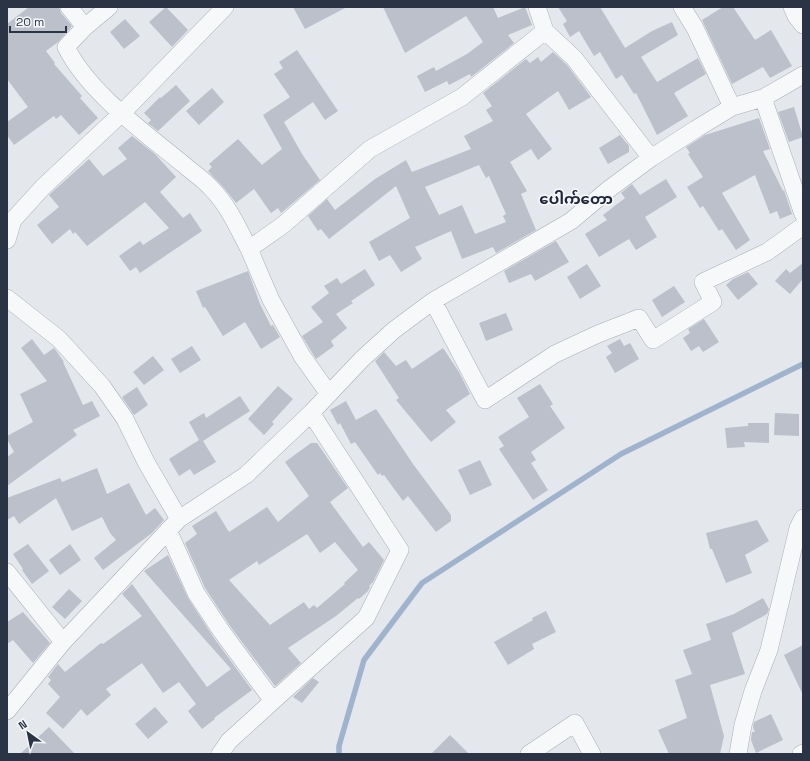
<svg xmlns="http://www.w3.org/2000/svg" width="810" height="761" font-family="'Space Grotesk','Noto Sans Myanmar',sans-serif">
	<style>
		.lines { fill: none; stroke-linecap: round; stroke-linejoin: round }
		.stream { stroke: #9fb4cc; stroke-width: 5.5 }
		.building { fill: #bbc0ca; fill-rule: evenodd }
		.minor-casing { stroke: #a9aeb7; stroke-width: 18 }
		.minor { stroke: #f7f8fa; stroke-width: 17 }
		.labels { text-anchor: middle; stroke-width: 3.5; stroke-linejoin: round; paint-order: stroke }
		.quarter-label { font-size: 15px; font-weight: bold; fill: #1d2536; stroke: #f4f6f9 }
	</style>
	<rect width="100%" height="100%" fill="#e4e7ec"/>
	<g class="lines">
		<path class="stream" d="M339,754V746L364,660L422,583L621,454L803,364"/>
	</g>
	<path class="building" d="M29,7H59L61,13L72,26L58,42L46,51L55,63L54,64L82,96L80,98L98,118L79,135L61,115L56,119L54,116L14,145L7,135V122L28,107L7,79V24Z
		M166,7L188,30L172,47L149,22Z
		M293,7H347L305,29Z
		M383,7H493L498,18L525,7L532,25L508,35L514,43L471,77L470,74L449,85L447,81L425,92L417,76L434,67L436,71L467,54L483,42L466,16L405,53Z
		M558,7H600L625,48L652,31L672,22L678,35L641,57L657,82L698,58L706,74L674,93L688,116L657,135L636,93L634,94L622,75L616,79L600,52L594,56L579,31L570,37L563,24L567,21Z
		M723,7H733L755,40L771,30L792,66L770,78L763,67L732,84L702,20Z
		M125,19L140,36L124,49L110,32Z
		M297,50L338,111L325,120L313,102L284,122L302,154L320,180L281,213L278,208L271,213L254,189L236,203L224,188L208,171L212,167L209,164L238,139L262,165L282,149L263,115L290,97L274,74L283,68L279,62Z
		M553,52L567,65L591,97L569,110L558,91L526,114L552,149L538,160L531,149L510,162L527,191L521,194L536,230L496,253L493,247L462,259L451,231L415,247L422,259L401,272L390,255L379,261L369,242L410,218L396,186L329,239L321,229L318,231L308,216L327,199L335,210L375,179L406,160L412,172L471,149L464,136L493,121L486,110L492,106L483,93L526,59L530,63L538,57L541,62ZM479,165L486,178L489,176L506,214L503,216L506,222L475,234L462,205L439,215L425,187Z
		M176,85L190,101L158,131L148,123L151,120L144,113L160,97L161,98Z
		M212,88L224,102L199,125L186,111Z
		M794,107L803,137L789,142L778,112Z
		M759,118L770,149L763,151L783,191L784,190L792,214L780,219L777,211L770,214L755,175L722,193L750,240L736,250L722,229L719,231L703,206L700,208L687,187L703,177L688,154L690,153L686,147L705,135Z
		M620,135L629,146V152L608,164L599,148Z
		M132,136L155,154L176,177L160,192L183,218L190,213L202,231L140,273L136,267L130,271L119,256L140,241L143,245L169,228L145,202L87,246L75,232L73,234L70,229L52,244L37,225L59,207L49,195L50,194L89,159L103,176L127,159L118,148Z
		M666,179L677,197L645,217L657,237L636,250L629,239L599,257L585,234L607,220L603,215L625,198L621,193L632,184L640,195Z
		M556,241L569,262L535,281L531,274L509,283L504,271Z
		M803,263V279L790,294L775,281L786,269L790,273Z
		M587,264L601,286L580,299L567,277Z
		M365,269L375,285L351,301L353,303L336,314L347,328L331,341L334,346L316,359L302,336L323,322L311,307L329,293L324,286L337,278L341,284Z
		M248,271L260,304L271,326L273,325L280,337L261,349L245,322L223,336L205,307L203,308L196,291Z
		M748,272L758,284L738,300L726,285L733,279Z
		M674,286L685,302L662,317L652,300Z
		M506,313L513,330L486,341L479,323Z
		M704,319L719,342L703,352L699,346L691,351L683,338L690,333L688,329Z
		M32,339L44,355L54,348L57,352L64,362H63L83,405L92,401L100,416L73,430L77,435L7,486V457L14,452L7,439V436L33,422L20,394L47,381L21,348Z
		M620,339L624,346L630,343L639,359L615,373L606,357L612,353L607,346Z
		M192,346L201,360L180,373L171,359Z
		M443,348L459,372L470,394L446,410L456,422L431,442L396,400L399,398L375,361L384,352L396,366L406,360L412,369Z
		M153,356L164,370L144,385L133,372Z
		M540,384L553,404L550,406L565,428L531,452L536,460L531,463L548,490L533,500L499,449L504,446L498,437L529,417L517,398Z
		M278,386L293,399L272,422L274,424L264,435L248,419Z
		M137,387L148,405L134,415L122,397Z
		M240,396L250,411L203,441L216,462L194,475L190,469L179,476L169,459L199,440L189,422L204,413L206,418Z
		M346,401L356,420L376,409L413,464L451,515V521L436,532L408,496L403,501L384,475L382,476L380,473L378,475L355,442L351,444L340,423L338,425L330,410Z
		M775,413L799,414V436L774,435Z
		M748,423H769V443L744,442L745,447L727,448L725,428L748,426Z
		M311,443H317L348,488L330,502L363,547L369,542L384,560L373,582L369,586L370,587L368,591L359,599L358,598L336,616L288,648L301,663L275,686L230,626L205,588L185,543L197,534L192,526L216,511L229,532L267,507L278,522L309,496L285,462ZM307,534L320,553L335,542L358,570L344,583L345,584L317,608L314,605L309,609L304,602L270,625L229,580L257,561L259,565Z
		M480,460L492,485L470,495L458,470Z
		M97,468L107,494L129,483L146,515L155,508L164,520L152,533L103,570L94,558L116,540L110,533L102,517L72,531L56,498L19,524L14,516L7,520V498L60,478L62,482Z
		M757,520L769,541L745,555L752,573L726,583L712,549H710L706,533Z
		M28,544L49,571L32,584L22,570L23,569L13,554Z
		M70,544L81,560L60,575L49,560Z
		M168,555L188,598L214,638L252,690L214,718L215,719L202,729L188,711L196,704L179,682L163,693L142,663L106,689L111,695L87,716L81,709L63,729L46,713L60,697L48,684L51,680L48,677L58,664L65,672L101,643L103,644L142,616L122,594L132,584L207,687L231,669L144,571Z
		M69,589L82,601L65,619L52,607Z
		M763,598L769,609L767,614L732,633L745,674L710,685L724,736L720,754H669L658,730L687,718L675,680L692,674L683,650L711,640L706,624L734,614Z
		M546,611L556,632L532,644L534,649L508,665L494,642L533,620L532,618Z
		M23,612L50,643L33,663L13,640L7,644V622Z
		M803,645V695L784,655Z
		M313,678L319,682L302,703L293,697Z
		M155,707L168,722L148,739L135,724Z
		M771,714L783,740L756,753L751,740L752,732H755L753,727L754,722Z
		M49,727L75,754H20Z
		M450,735L469,754H431Z"/>
	<g class="lines">
		<g class="minor-casing">
			<path id="minor" d="M69,7L85,27
				M109,7L85,27L66,47C89,93 144,132 183,164C192,172 203,179 211,188C228,205 238,228 249,249
				M537,7L545,31
				M682,7L695,28L732,107
				M792,7L796,16L803,25
				M763,98L803,214
				M7,240L13,220L43,187L122,113L225,7
				M7,298L59,339L102,386L125,419L146,462L179,519
				M433,301L485,400L555,354L598,334L639,318L653,340L713,302L703,282L767,252L803,226
				M329,394L302,356L271,300L249,249L283,225L370,149L462,97L545,31L574,58L651,158
				M168,530L196,593L222,632L273,701L229,741L220,754
				M7,572L63,642
				M273,701L366,618L400,550L311,413
				M7,711L63,642L179,519L246,475L311,413L362,359L394,330L433,301L571,221L609,189L651,158L696,129L732,107L763,98L803,75
				M529,754L575,723L592,754
				M738,754L743,725L753,691L769,650L798,528L803,518
				M801,754L803,753"/>
		</g>
		<use href="#minor" class="minor"/>
	</g>
	<g class="labels">
		<g class="quarter-label">
			<text x="576" y="204">ပေါက်တော</text>
		</g>
	</g>
	<rect width="810" height="761" fill="none" stroke="#2b3445" stroke-width="16"/>
	<g transform="translate(28 733) rotate(327)" stroke="#f4f6f9" stroke-width="3" paint-order="stroke">
	<path d="M0-3L7 15L0 10L-7 15Z" fill="#2b3445"/>
	<text y="-6" font-size="11" font-weight="bold" text-anchor="middle" fill="#2b3445">N</text>
	</g>
	<path d="M10 26v6h56v-6" fill="none" stroke="#2b3445" stroke-width="2"/>
	<text x="16" y="26" font-size="12" fill="#2b3445" stroke="#f4f6f9" stroke-width="3" paint-order="stroke">20 m</text>
</svg>
